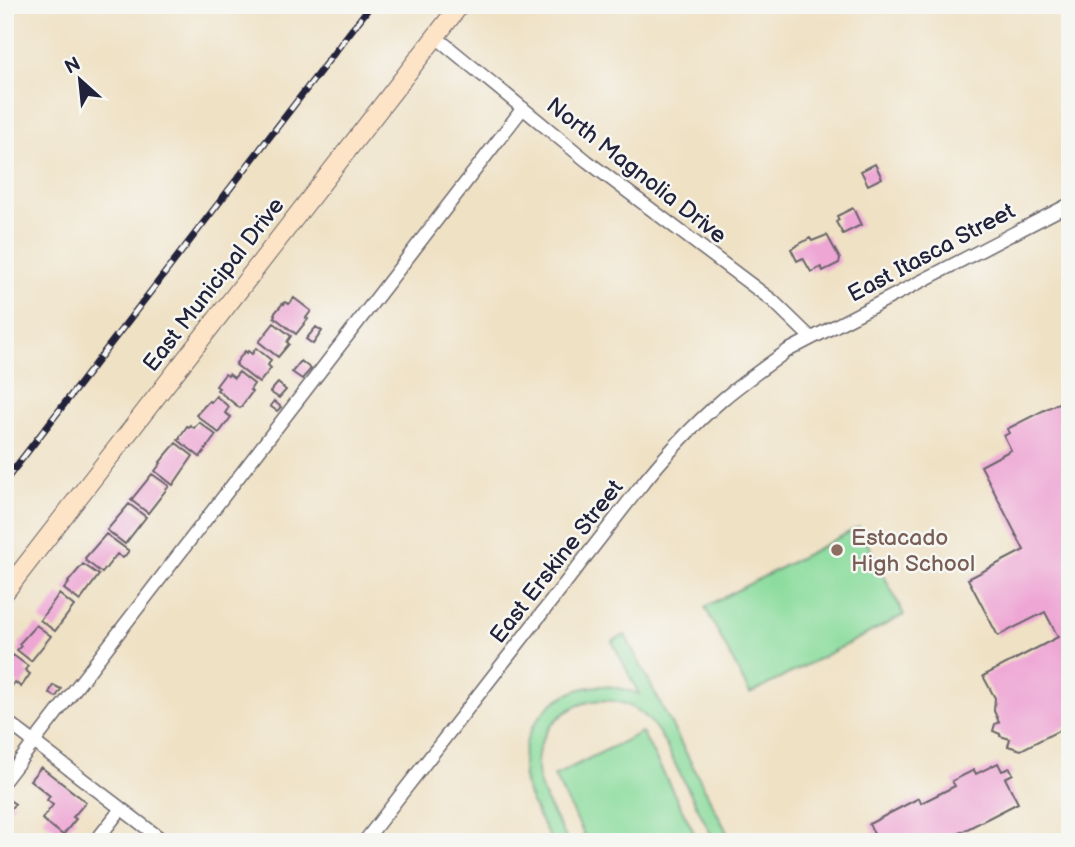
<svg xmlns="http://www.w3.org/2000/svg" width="1075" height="847" font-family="'Balsamiq Sans',sans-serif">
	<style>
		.green { fill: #8bdc9d; stroke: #567f6c; stroke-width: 2 }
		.building { fill: #eea6d4 }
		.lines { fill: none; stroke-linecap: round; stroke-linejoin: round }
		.street-casing { stroke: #6a656b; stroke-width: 15 }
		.secondary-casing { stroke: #6a656b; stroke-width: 20 }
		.street { stroke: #fff; stroke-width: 12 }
		.secondary { stroke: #fee4c6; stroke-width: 18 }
		.rail-casing { stroke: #22223b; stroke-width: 7 }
		.rail { stroke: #f6f6f2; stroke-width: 4.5; stroke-dasharray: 13; stroke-linecap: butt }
		.education-dot { fill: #8d6e63; stroke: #f6f6f2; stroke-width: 2.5 }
		.labels { text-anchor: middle; stroke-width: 5; stroke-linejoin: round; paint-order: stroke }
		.street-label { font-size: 23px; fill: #22223b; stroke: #f6f6f2 }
		.education-label { font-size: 23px; fill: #785e54; stroke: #f6f6f2; text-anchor: start }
	</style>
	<rect width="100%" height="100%" fill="#f6f6f2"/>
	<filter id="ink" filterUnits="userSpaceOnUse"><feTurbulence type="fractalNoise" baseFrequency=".0143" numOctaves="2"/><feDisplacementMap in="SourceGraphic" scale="14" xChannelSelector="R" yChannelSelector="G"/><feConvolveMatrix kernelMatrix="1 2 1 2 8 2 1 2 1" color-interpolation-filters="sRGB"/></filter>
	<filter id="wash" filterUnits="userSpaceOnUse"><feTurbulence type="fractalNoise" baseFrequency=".00686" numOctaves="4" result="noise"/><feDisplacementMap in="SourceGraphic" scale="28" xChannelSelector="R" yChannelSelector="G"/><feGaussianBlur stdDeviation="1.57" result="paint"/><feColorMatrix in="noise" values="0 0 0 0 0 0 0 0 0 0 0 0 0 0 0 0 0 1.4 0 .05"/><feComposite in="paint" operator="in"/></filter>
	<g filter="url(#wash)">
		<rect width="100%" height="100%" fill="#efe1c4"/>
		<path class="green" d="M859,527L904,615L750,694L705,607Z
			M625,635L732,842H715C703,818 691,794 678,770C668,750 659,726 640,712C597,681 535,715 537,768C538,794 557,819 568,842H552C542,821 527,800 524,777C516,730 554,686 602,686C615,686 627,690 639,694L612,641Z
			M642,732L699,842H588L554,776Z"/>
		<g id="blocks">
			<path class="building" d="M875,164L882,178L868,185L861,171Z
				M853,208L861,225L843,234L836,222L839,220L837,216Z
				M827,235L840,259L839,263L823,271L821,267L811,272L803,258L797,261L791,249L810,238L812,241Z
				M294,298L311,311L306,318L308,319L296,334L274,317L275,315L274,314L283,303L284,304L285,302L289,304Z
				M274,323L291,336L287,342L289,344L278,357L259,342Z
				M316,327L322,331L313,344L306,339Z
				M256,348L271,360L268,365L271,368L259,383L236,365L237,364L236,363L245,351L247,353L248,351L252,354Z
				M301,361L311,369L302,379L292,372Z
				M239,372L254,384L250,390L252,392L240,408L217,390L219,388L216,386L225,374L228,376L229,374L234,378Z
				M278,383L286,390L279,398L270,392Z
				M216,396L229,407L225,413L231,417L219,433L196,415L209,401L211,402Z
				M274,401L281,407L277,411L270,406Z
				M1060,402L1062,406L1070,402V725L1021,750L1008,746L1010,739L1000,736V734L993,731L995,724L999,722L994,711L995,698L983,676L1058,637L1045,612L998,636L968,579L1024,550L981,466L1011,450L1004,436L1009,433L1007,429Z
				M199,422L216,435L200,457L178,440L180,439L179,438L187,426L189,427L190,425L194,428Z
				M176,443L193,456L173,485L155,471L161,463L160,462Z
				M152,474L169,486L148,513L131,500Z
				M129,504L146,517L125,544L107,530Z
				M106,534L129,551L123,558L117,554L102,573L86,561L85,558Z
				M83,564L99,575L80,601L64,589L69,583L68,582Z
				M59,594L74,606L55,631L40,620Z
				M36,625L51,636L31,661L17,650L21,646L19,644Z
				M13,655L28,666L25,670L30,674L21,687L15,682L11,687L5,682V664Z
				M53,685L61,689L56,697L49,693Z
				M998,763L1002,771L1010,768L1013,774L1005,778L1018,803L942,842H878L869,824L919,798L921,803L955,786L952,781L974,770L976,774Z
				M41,767L86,802L73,817L76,819L63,835L42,819L53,805L47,800L50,796L30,780Z
				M5,797L15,804L10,809L5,806Z"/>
		</g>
	</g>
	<g filter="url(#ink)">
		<use href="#blocks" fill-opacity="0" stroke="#6a656b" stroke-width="2"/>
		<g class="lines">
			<g class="street-casing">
				<path id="street" d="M436,37L587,161L773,301L811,338
					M5,720L165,842
					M5,780L523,108
					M95,842L121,809
					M364,842L636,492C662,459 690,428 722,400C742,383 765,367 787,351L1070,204"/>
			</g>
			<g class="secondary-casing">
				<path id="secondary" d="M5,592L460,5"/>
			</g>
			<use href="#street" class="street"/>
			<use href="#secondary" class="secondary"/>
			<g class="rail-casing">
				<path id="rail" d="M5,481L371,5"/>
			</g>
			<use href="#rail" class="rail"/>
		</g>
	</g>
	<circle class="education-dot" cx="837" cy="550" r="7"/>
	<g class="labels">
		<g class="street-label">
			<text transform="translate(637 170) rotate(38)" y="8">North Magnolia Drive</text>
			<text transform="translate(931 252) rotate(-28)" y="8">East Itasca Street</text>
			<text transform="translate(213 284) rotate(-52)" y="8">East Municipal Drive</text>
			<text transform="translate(556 561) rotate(-52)" y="8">East Erskine Street</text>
		</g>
		<g class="education-label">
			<text x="851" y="545">Estacado<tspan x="851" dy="26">High School</tspan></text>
		</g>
	</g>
	<rect width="1075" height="847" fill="none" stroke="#f6f6f2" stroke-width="28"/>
	<g transform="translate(80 80) rotate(333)" stroke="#f6f6f2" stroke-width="5" paint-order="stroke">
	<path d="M0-5L12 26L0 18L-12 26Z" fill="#22223b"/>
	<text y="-10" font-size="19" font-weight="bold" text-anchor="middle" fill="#22223b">N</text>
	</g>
</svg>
